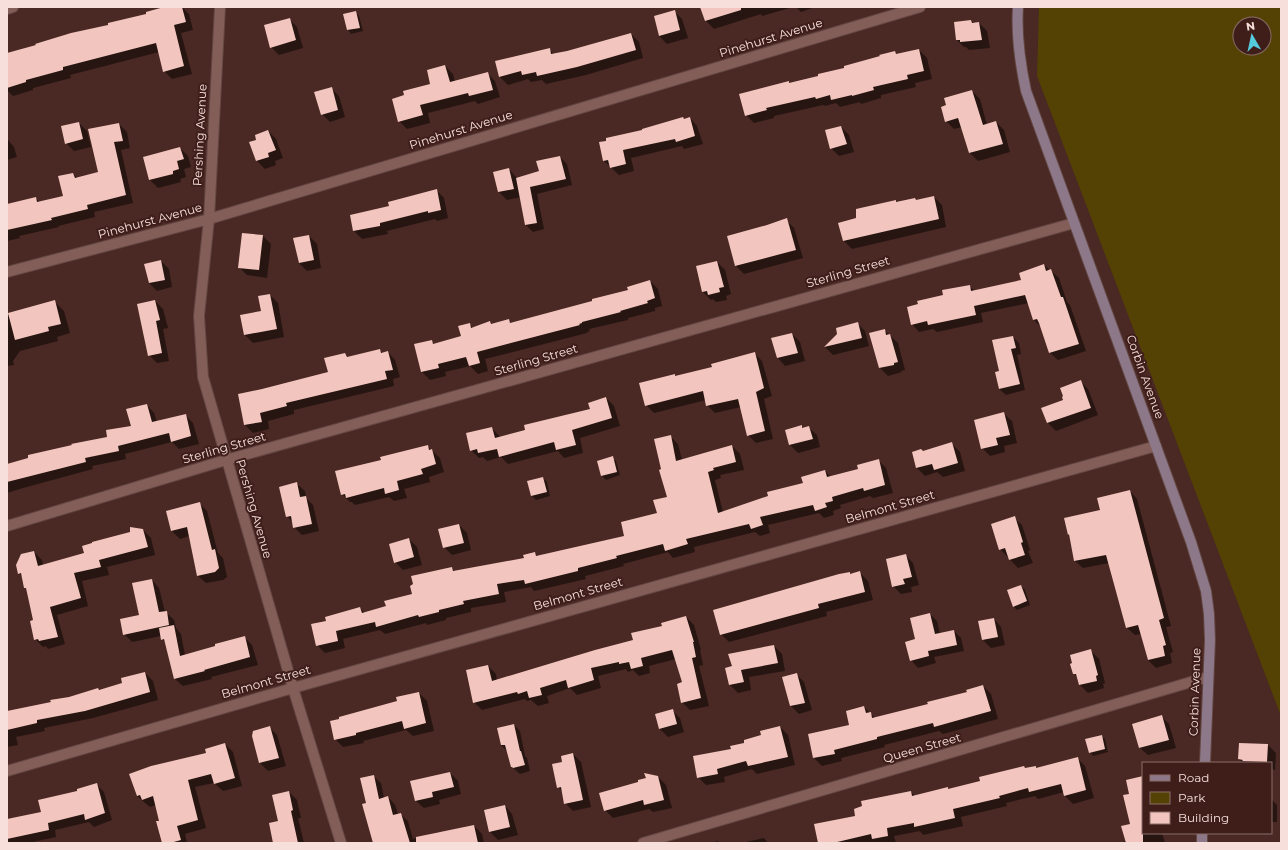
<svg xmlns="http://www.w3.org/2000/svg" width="1288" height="850" font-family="Montserrat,sans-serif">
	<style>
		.green { fill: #544104; fill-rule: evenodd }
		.shadow { fill: #0007 }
		.building { fill: #f2c6be }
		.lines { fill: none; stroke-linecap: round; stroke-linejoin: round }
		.minor-casing { stroke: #634642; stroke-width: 12 }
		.secondary-casing { stroke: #634642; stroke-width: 12 }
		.minor { stroke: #835d57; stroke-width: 10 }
		.secondary { stroke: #8c7888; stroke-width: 10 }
		.labels { text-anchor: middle; stroke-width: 4; stroke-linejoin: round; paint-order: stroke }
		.street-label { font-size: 12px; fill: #f7e0dc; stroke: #3f1e1a }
	</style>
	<rect width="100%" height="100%" fill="#4a2823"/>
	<path class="green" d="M1039,7H1281V716L1037,76ZM1240,24H1264V48H1240Z"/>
	<path class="shadow" d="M168,7H182L189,14L193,30L181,33L192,74L172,79L164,71L159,52L70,75L71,78L33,88V90L13,96L7,90V54L147,14Z
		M702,7H793L762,16L761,14L714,29L706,21Z
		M796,7H815L801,12Z
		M674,11L682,19L688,38L667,44L659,36L655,17Z
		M355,12L359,16L363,31L351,34L348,30L344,15Z
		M289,19L297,27L303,48L279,55L271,47Z
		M971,21L974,23H979L987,31L990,48L969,50L966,47H964L957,40Z
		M631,34L639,42L643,58L586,75L546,84L542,80L531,82L528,79L508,85L500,77L496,62L549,49L555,55Z
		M919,50L927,58L932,79L915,83L916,87L881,95V98L861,104L860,102L840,107L836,103L825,106L823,105L774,116V118L754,123L746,115L788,82L790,84L846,69L894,52L897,55Z
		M445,66L453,74L455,82L487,73L495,81L500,97L478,104L475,101L428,113L430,123L407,129L399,121L432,84Z
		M331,88L339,96L345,117L330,122L322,114Z
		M972,91L980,99L987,125L996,122L1004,130L1010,152L978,161L970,153L962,127L954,129L946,121Z
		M690,118L697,126L703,144L684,149L682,146L631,158L634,171L619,175L604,161L607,141Z
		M79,123L87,131L91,147L74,151L66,143Z
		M119,124L127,132L130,148L121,150L133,203L94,212L95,217L58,226L59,227L19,236L20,238L7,241V202L9,204L35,198L40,202L64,197L73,174L78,178L100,172Z
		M841,127L849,135L854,152L839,156L831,148Z
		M268,131L276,139L283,158L275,161L276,165L265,169L257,161L251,143L258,140Z
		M8,140L14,147L17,157L7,160Z
		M180,148L188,156L191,167L184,169L186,177L180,179L181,182L158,188L150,180L144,158Z
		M560,157L567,164L572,185L537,194L544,229L533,232L526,225L521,197L507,200L499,192L494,172L509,169L517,178L540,172Z
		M436,190L444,198L448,218L437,221L435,219L387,231L388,234L362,239L354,231L351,216L390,207Z
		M934,197L942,205L946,227L852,249L844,241L858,219L896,201L898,203L917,201Z
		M786,220L794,228L803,258L744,274L736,266Z
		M263,236L271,244L267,278L247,275L239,267Z
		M309,236L317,244L321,268L307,271L299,263Z
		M161,261L169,269L172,287L157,291L149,283Z
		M717,262L725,270L731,294L726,296L727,300L716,302L713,299L711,300L703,292Z
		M1044,265L1059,278L1067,302L1070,305L1086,351L1058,360L1050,353L1041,327L1034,320L1029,303L981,313L983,322L937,332L933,329L919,332L912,324L944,296L969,286L975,291L1022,280Z
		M650,281L658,289L662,306L655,308V311L628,318V320L589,329L590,331L587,332V333L485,359L488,371L478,374L470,366L445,372L446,376L430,380L422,372L415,345L431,341L434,344L462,337L470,325L473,328L490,322L493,325L509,321L512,324L629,291Z
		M270,295L278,303L284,337L253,343L245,335L241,315L262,311Z
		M54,301L64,311L70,333L57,337L58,341L20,351L13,361L14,365L7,366V316Z
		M155,301L163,309L168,328L163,329L169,361L157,363L149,355Z
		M857,323L865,331L869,346L833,355L825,347L838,334Z
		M884,330L898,343L905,370L901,371L902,372L888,376L880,368L871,333Z
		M792,334L800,342L805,361L785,366L778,358L772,339Z
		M1013,337L1019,343L1021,354L1017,355L1025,390L1006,395L999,389L1001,372Z
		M379,350L383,353L388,352L395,360L400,377L393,379L394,386L294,410V414L268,421L269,429L253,433L245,425L262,390L329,373L345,354L349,358Z
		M754,353L762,361L772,396L764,399L773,439L756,443L748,435L741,407L715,413L707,405L706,400L654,413L646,405L674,375L676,377L713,368Z
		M1080,381L1088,389L1098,415L1056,431L1048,423L1043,409L1064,401Z
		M606,398L614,406L620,426L580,438L583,453L564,458L558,451L508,464L501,457L487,461L483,457L479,458L471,450L492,428L500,437L526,431L591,410Z
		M147,405L154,413L157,422L185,415L193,423L199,444L179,449L172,442L125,454L126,459L92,466L93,469L23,488L7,493V465L109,437L132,426Z
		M1004,414L1012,421L1017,443L1004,446L1005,452L990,456L982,448Z
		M801,427L804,429L809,428L817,435L820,447L798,453L790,445L786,431Z
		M670,436L678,444L682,460L732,446L740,454L744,470L720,475L721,478L715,480L723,512L804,484L825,471L831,477L859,469L878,460L886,468L893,493L873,498L870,496L840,505L841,508L833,511L834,515L824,518L819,513L768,525L770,533L760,536L755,532L694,547L695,552L673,558L668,552L623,564L624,566L585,576L586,579L534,591L531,587L504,592L506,602L471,608V612L446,618V620L427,625L426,623L385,634L380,630L343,639L345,648L325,653L317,645L327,621L360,608L365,613L387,607L413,594L452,568L456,572L525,559L535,553L538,557L626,537L658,514L668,498Z
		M952,444L960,452L965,471L943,477L937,472L925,476L917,468Z
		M427,446L440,458L444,472L429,477L430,482L404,489L407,498L394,501L389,497L355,505L352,502H350L342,494L382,460Z
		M612,458L616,461L620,475L606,480L602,476L598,462Z
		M543,478L547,482L550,496L536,500L532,496L528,482Z
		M297,484L305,491L306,498L313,505L319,531L302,535L294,527L293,523L287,516Z
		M1130,491L1137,499L1171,626L1166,627L1173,652L1170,653L1172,663L1156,668L1148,660L1141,634L1135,635L1127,628L1109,563L1083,568L1075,561L1070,536L1065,518L1101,511Z
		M199,503L207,511L218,553L223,558L227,577L223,580L206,583L198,576L189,536L180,539L172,531L167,512Z
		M1014,518L1022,525L1030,550L1028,551L1033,563L1018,568L1000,549Z
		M459,525L467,533L471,550L452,555L444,547Z
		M143,530L151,538L155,555L107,567L109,575L82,581L88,606L57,615L65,644L48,649L46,646L43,647L35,639V621L28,590L25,587L23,577L19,573L34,552L42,560L43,565L85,554Z
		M409,539L417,547L422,565L403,570L395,562Z
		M905,555L913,563L919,585L911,587L912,592L901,594L893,586Z
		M849,573L851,575L860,573L868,581L873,600L826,612L827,616L729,642L721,634Z
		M152,580L159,588L165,612H166L174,620L176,628L181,634L185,655L244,637L252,645L258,665L211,677L212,679L183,686L175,679L166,643L162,639L161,636L132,642L124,634L140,616Z
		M1021,586L1025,590L1030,605L1017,610L1013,606Z
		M930,614L937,621L940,634L954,631L961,638L964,651L934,657L936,663L918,668L911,660L917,639Z
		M686,617L694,625L701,650H700L703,665L699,666L709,706L690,710L682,702L683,683L676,659L649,666L650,673L639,676L633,670L628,672L626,669L598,676L601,688L577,695L570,688L547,696L549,703L538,706L531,700L527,701L525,699L482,710L474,702L488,666L496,674L497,681L634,641Z
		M994,619L1001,627L1005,645L991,648L983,640Z
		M774,646L782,654L785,671L749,677L751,690L738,693L730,685L733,667Z
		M1091,651L1099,659L1105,683L1103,684L1104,688L1088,693L1080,685L1078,678L1074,673Z
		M145,673L153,681L158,700L93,718L44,728L45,731L16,737L18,745L7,747V712L52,703L98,689L100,690L124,683Z
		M796,674L804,682L812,710L799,714L791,706L783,677Z
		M983,686L991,694L998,719L943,734L939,731L884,745L885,747L841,758L842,761L822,766L814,758L809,735L851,726L864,707L875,718L929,705L968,693Z
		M419,693L427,701L434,731L413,736L406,730L363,741L364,743L343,747L335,739L399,702Z
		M672,710L680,718L684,732L668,737L660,729L656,715Z
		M1161,716L1169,724L1176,748L1148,755L1140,748Z
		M514,725L520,731L525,756L527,758L530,771L520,774L512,767L508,752L501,745Z
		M269,727L277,735L286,766L268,771L260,763Z
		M780,727L788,735L795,765L757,774L752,769L724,777L725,782L706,785L698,777L732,749Z
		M1101,736L1105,739L1108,752L1093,756L1090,752Z
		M225,744L233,752L242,786L223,791L214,783L195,787L206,828L185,834L187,843H163L160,821L156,805L150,807L137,796L207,753Z
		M1268,745L1276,753L1275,770L1271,769V763H1243L1239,759Z
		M573,754L581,762L591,807L573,811L565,803L563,792L558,787L564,763Z
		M1077,758L1085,766L1094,798L1073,804L1065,796L1064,792L1038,799L1035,796L1006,803L1007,806L961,817L963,826L923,835L920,831L894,836L896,843H819L857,816L911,792L915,796L948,788L949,790L1026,769L1035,767L1037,769Z
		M450,773L458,781L461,794L439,800L440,804L424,808L416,801Z
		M373,776L381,783L384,798L388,797L395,805L398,814H400L408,821L413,839L439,832L441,833L474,826L482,834L484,843H375L367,804Z
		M658,777L666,785L672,808L653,812L649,809L613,818L605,810Z
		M1143,777V833H1162L1165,843H1119L1126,841L1131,825L1130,794Z
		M97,785L104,792L112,820L94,827L89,822L55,830L56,837L28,843H7V819L11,818L12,819L42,813L79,792Z
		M289,792L297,800L301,818H298L304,843H274L279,821Z
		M1271,799L1277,805V822H1271Z
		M505,806L512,814L518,835L498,840L490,832Z
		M764,838L768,843H746V842Z
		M718,841L720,843H709Z"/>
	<path class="building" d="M164,7H182L186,22L174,25L184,66L163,72L156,43L63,67V70L26,80V82L7,88V53L36,45L35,44L71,33L108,25V23L146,14V12Z
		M700,7H741V10L705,21Z
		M675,10L680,30L659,36L654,16Z
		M356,11L360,28L347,30L343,14Z
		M290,18L296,40L270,48L264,25Z
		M971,20L972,23L979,22L982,40L960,42V40H956L954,22Z
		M631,33L636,50L577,67L537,76L536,72L522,75L521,71L499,77L495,61L550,48L551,54L567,51Z
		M919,49L924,71L907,75L908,79L873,87L874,90L852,96V95L831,100L830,95L816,99L815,97L766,108L767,110L745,116L739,94L789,81V83L818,76V74L844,68V66L880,56L879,55L895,51L896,54Z
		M445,65L450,82L488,72L493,90L469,96L468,93L420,105L423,115L398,122L392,99L404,95L403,91L430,84L427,70Z
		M332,87L338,110L321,115L314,92Z
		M972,90L983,125L996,121L1003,144L969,153L958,118L945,122L941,107L946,105L944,98Z
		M683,117L684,119L690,117L695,136L676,142L675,139L623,150L626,164L610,168L608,160L603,161L599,142L606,141V138L642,130V129Z
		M79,122L83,139L65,144L61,126Z
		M119,123L123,141L114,142L126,195L87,205L88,209L51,218L52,220L7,230V204L36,197L37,202L63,196L58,176L73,173L75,178L98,172L88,129Z
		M841,126L847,144L830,149L825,130Z
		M268,130L276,150L268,153L269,157L256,161L249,142L256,140L255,135Z
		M180,147L184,159L177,161L179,169L173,171V174L149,180L143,157Z
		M560,156L566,179L530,187L537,223L525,225L516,178L539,171L536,161Z
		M509,168L514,189L498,192L493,172Z
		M437,189L441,210L428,213V211L380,223V226L353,231L350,215L389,206L388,202Z
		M934,196L939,219L843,241L838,223L856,218V209L896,200V202L915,198L916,200Z
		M787,218L796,250L735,266L727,236L767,225Z
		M242,233L263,235L259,270L238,268Z
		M309,235L314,260L299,263L293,238Z
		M161,260L165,280L149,283L144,264Z
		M717,261L724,287L719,288L720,292L708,295L707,291L702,292L696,266Z
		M1044,264L1046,271L1051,269L1061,297H1063L1079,344L1049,353L1039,323L1037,319L1033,320L1025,295L974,306L976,315L928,325L927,321L911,325L907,307L918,304L917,301L943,295L942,290L970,285L971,291L1021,280L1019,273Z
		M650,280L655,298L647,301L648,303L620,311L621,312L582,322V323L579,324L580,325L477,352L480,363L469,366L466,357L438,364L439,368L421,372L414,344L432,340L433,344L461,336L458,326L470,323L471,328L490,321L491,324L509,319L510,323L592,301V299L628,290L627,287Z
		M270,294L277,329L244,335L240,315L261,311L258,296Z
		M55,300L61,324L48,327L49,331L15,340L8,313Z
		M155,300L160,320L156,321L162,353L148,356L137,304Z
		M858,322L862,338L824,347L837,334L836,328Z
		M885,329L886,335L890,334L898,362L894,363V365L879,368L869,333Z
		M792,333L798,353L777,358L771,338Z
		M1013,336L1016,348L1011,349L1020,384L999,389L995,372L999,371L992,340Z
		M380,349L381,353L388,351L393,370L385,371L387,379L286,403L287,406L260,413L262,422L244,425L238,394L262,389L328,372L324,358L345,353L347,357Z
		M755,352L764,388L756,392L765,431L747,436L738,399L706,406L703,391L645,406L639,383L675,374V376L712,367L711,364Z
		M1081,380L1091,408L1047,423L1041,408L1063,400L1062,397L1063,396L1060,388Z
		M606,397L612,418L572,430L576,445L556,450L554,442L499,457L497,449L478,453L477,449L470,451L466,433L492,427L495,438L525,430L524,425L590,409L588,403Z
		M147,404L152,422L186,414L191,436L171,442L169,433L118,446L119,451L85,458L86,462L7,482V464L28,458V455L72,445L71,444L107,437L106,430L131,426L126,409Z
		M1004,412L1010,435L996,438L998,445L981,449L974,420Z
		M802,425V428L809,426L813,439L789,445L785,430Z
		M671,435L676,461L732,445L736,462L713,468L714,470L708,472L718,513L768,496L767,492L803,483L801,477L825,470L827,477L858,469L857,465L879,459L885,485L864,491L863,488L832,497L833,501L825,503L827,507L815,511L813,505L760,517L763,525L751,529L749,524L686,539L688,544L665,551L663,544L616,556L617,558L578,568V571L525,584L524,580L497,584L499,594L463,601L464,604L439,610V612L419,617L418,615L376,627L375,622L336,631L338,641L316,646L311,624L326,621L325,617L360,607L362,613L386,606L384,601L412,594L410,586L413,584L411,576L452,567L453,571L524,558L523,555L535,552L536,556L624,536L621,522L657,513L653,500L667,497L659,470L661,469L654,439Z
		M952,442L958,463L934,470L932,464L916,468L912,452L921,449L923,451Z
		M428,445L429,450L432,449L436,464L421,469L423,474L397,481L399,490L385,494L384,488L346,498L345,494L341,495L335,471L381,460L380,457Z
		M613,456L617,472L601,476L597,461Z
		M543,477L547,492L531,496L527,481Z
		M297,482L300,497L306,496L312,524L293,528L291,516L286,517L279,487Z
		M1130,490L1164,618L1159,620L1166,645L1163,646L1165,656L1148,660L1138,625L1126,628L1106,555L1074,561L1069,534L1068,535L1064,518L1100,510L1097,498Z
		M200,502L212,550L215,549L219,568L215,572L197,576L187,527L171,531L166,511Z
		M1015,516L1023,542L1021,543L1025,555L1009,560L1005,548L999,550L991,524Z
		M459,524L464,543L443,548L438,529Z
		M130,527L143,529L148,547L99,560L101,567L74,573L81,598L50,607L58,637L39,641L38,639L34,640L30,621L33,620L26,588H24L21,573L18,574L16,565L21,554L34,551L38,566L84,553L82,546L92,543V542L130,532Z
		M409,538L414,557L394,563L389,544Z
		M906,554L912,577L903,579L905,584L892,587L886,559Z
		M860,571L865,592L818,604L819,608L720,635L713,610L839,574L850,572V574Z
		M152,579L159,612L167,611L169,625L123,635L120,619L139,615L132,583Z
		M1021,585L1027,601L1013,607L1007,590Z
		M930,613L935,634L954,630L957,645L928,651L929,656L910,661L905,642L915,639L910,618Z
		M686,616L694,642H693L696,657L692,658L701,698L681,703L677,684L682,682L672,650L641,658L643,666L631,669L629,662L619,664V662L591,668L594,680L568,688L566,680L540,688L542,695L529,698L527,691L518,694L517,692L473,703L466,670L488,665L492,681L595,650L633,640L631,633L662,626L661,623Z
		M994,618L998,637L982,640L978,621Z
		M174,625L180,656L215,646V644L245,636L250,657L204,670L205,671L174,679L164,639L161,640L159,628Z
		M774,645L778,663L741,670L744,682L729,685L725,668L732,666L728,654Z
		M1091,649L1098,675L1096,676L1097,681L1079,685L1076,674H1073L1070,664L1072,663L1070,655Z
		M145,672L150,692L85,711L37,720V723L7,730V711L51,702L50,700L69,697L98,688L99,690L122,683L121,678Z
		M797,673L805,703L790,706L782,677Z
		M983,685L991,711L934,727L933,723L877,737V739L834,750L835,754L813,758L808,734L849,725L846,711L864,706L866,713L871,712L872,718L928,704L927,702L967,692L966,690Z
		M419,692L426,723L404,729L402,721L356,733V735L334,740L330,721L339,719V717L397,701L396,697Z
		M673,709L677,724L659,729L655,714Z
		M1162,715L1169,740L1139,748L1132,724Z
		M514,724L520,751H521L525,765L513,768L512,767H511L505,745H501L497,728Z
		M270,726L279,758L259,763L252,736L253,731Z
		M780,726L788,757L748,766L746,761L717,769L718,774L697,778L693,756L731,749L730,746L744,743V740L761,735L760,731Z
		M1102,735L1105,749L1089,753L1085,739Z
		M225,743L235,778L214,784L211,774L188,780L198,820L177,826L181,840L170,843H162L156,821H159L153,796L142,800L140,795L137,796L129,774L151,766L206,753L205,749Z
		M1239,743L1268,744L1267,762L1242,761L1243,760L1238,759Z
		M573,753L583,800L564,804L561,787L557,788L552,764L562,762L561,756Z
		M1078,757L1086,790L1064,796L1061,784L1029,792L1028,788L999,796L1000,798L953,809L955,818L914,827V823L887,828L888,836L872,839L871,834L833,843H818L814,824L855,816L854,809L862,806L861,801L911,791L912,796L948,787V789L980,781L979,777L1024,766L1025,768L1036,766V768Z
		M450,772L454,787L432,792L433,797L415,801L410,781Z
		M644,773L658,776L664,800L644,805L643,800L604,811L599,793L638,782V780L646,778Z
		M374,775L379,799L388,796L393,815L401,813L410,843H373L362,804L366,803L360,778Z
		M1143,776V843H1126L1121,826L1130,824L1123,795L1129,794L1126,780Z
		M97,783L105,813L85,820L84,814L48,823L49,830L7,839V819L41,812L38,800L77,791V789Z
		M289,791L293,810L291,811L298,843H273L269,823L278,821L272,795Z
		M505,805L510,827L489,832L484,810Z
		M474,825L478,843H416V837Z"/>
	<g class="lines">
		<g class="minor-casing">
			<path id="minor" d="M220,7L209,219L199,316L203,377L293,688L341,843
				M7,9L13,7
				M7,272L209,219L920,7
				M7,526L226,460L1074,223
				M7,771L293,688L1156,446
				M643,843L1208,677"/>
		</g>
		<g class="secondary-casing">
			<path id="secondary" d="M1018,7C1016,36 1020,63 1026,91L1191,542L1206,591L1209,614L1210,640L1205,763
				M1202,843V833"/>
		</g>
		<use href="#minor" class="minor"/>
		<use href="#secondary" class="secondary"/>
	</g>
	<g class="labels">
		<g class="street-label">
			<text transform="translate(771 38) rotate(-17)" y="4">Pinehurst Avenue</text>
			<text transform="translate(461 130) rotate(-17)" y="4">Pinehurst Avenue</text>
			<text transform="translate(200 135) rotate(-87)" y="4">Pershing Avenue</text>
			<text transform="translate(150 221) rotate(-15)" y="4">Pinehurst Avenue</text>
			<text transform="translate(848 272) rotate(-16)" y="4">Sterling Street</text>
			<text transform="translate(536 360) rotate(-16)" y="4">Sterling Street</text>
			<text transform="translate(1145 377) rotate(70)" y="4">Corbin Avenue</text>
			<text transform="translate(224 448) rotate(-16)" y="4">Sterling Street</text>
			<text transform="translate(890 507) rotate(-16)" y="4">Belmont Street</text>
			<text transform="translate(254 509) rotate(74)" y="4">Pershing Avenue</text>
			<text transform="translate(578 594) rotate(-16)" y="4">Belmont Street</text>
			<text transform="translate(266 682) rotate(-16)" y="4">Belmont Street</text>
			<text transform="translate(1195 692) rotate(-88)" y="4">Corbin Avenue</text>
			<text transform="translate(922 748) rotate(-16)" y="4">Queen Street</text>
		</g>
	</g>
	<rect width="1288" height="850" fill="none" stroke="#f7e0dc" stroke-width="16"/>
	<rect x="1142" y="762" width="130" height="72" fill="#3f1e1a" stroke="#896c68"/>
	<rect x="1150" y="775" width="20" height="6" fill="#8c7888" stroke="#896c68"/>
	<text x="1178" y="782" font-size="12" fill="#f7e0dc">Road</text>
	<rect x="1150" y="792" width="20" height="12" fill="#544104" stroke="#896c68"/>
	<text x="1178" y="802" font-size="12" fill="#f7e0dc">Park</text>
	<rect x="1150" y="812" width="20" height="12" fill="#f2c6be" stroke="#896c68"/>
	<text x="1178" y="822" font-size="12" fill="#f7e0dc">Building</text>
	<g transform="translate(1252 36) rotate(351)"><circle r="19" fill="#3f1e1a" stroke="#896c68"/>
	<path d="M0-3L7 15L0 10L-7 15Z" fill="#54cadd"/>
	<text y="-6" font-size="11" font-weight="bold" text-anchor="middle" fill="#f7e0dc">N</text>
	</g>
</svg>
